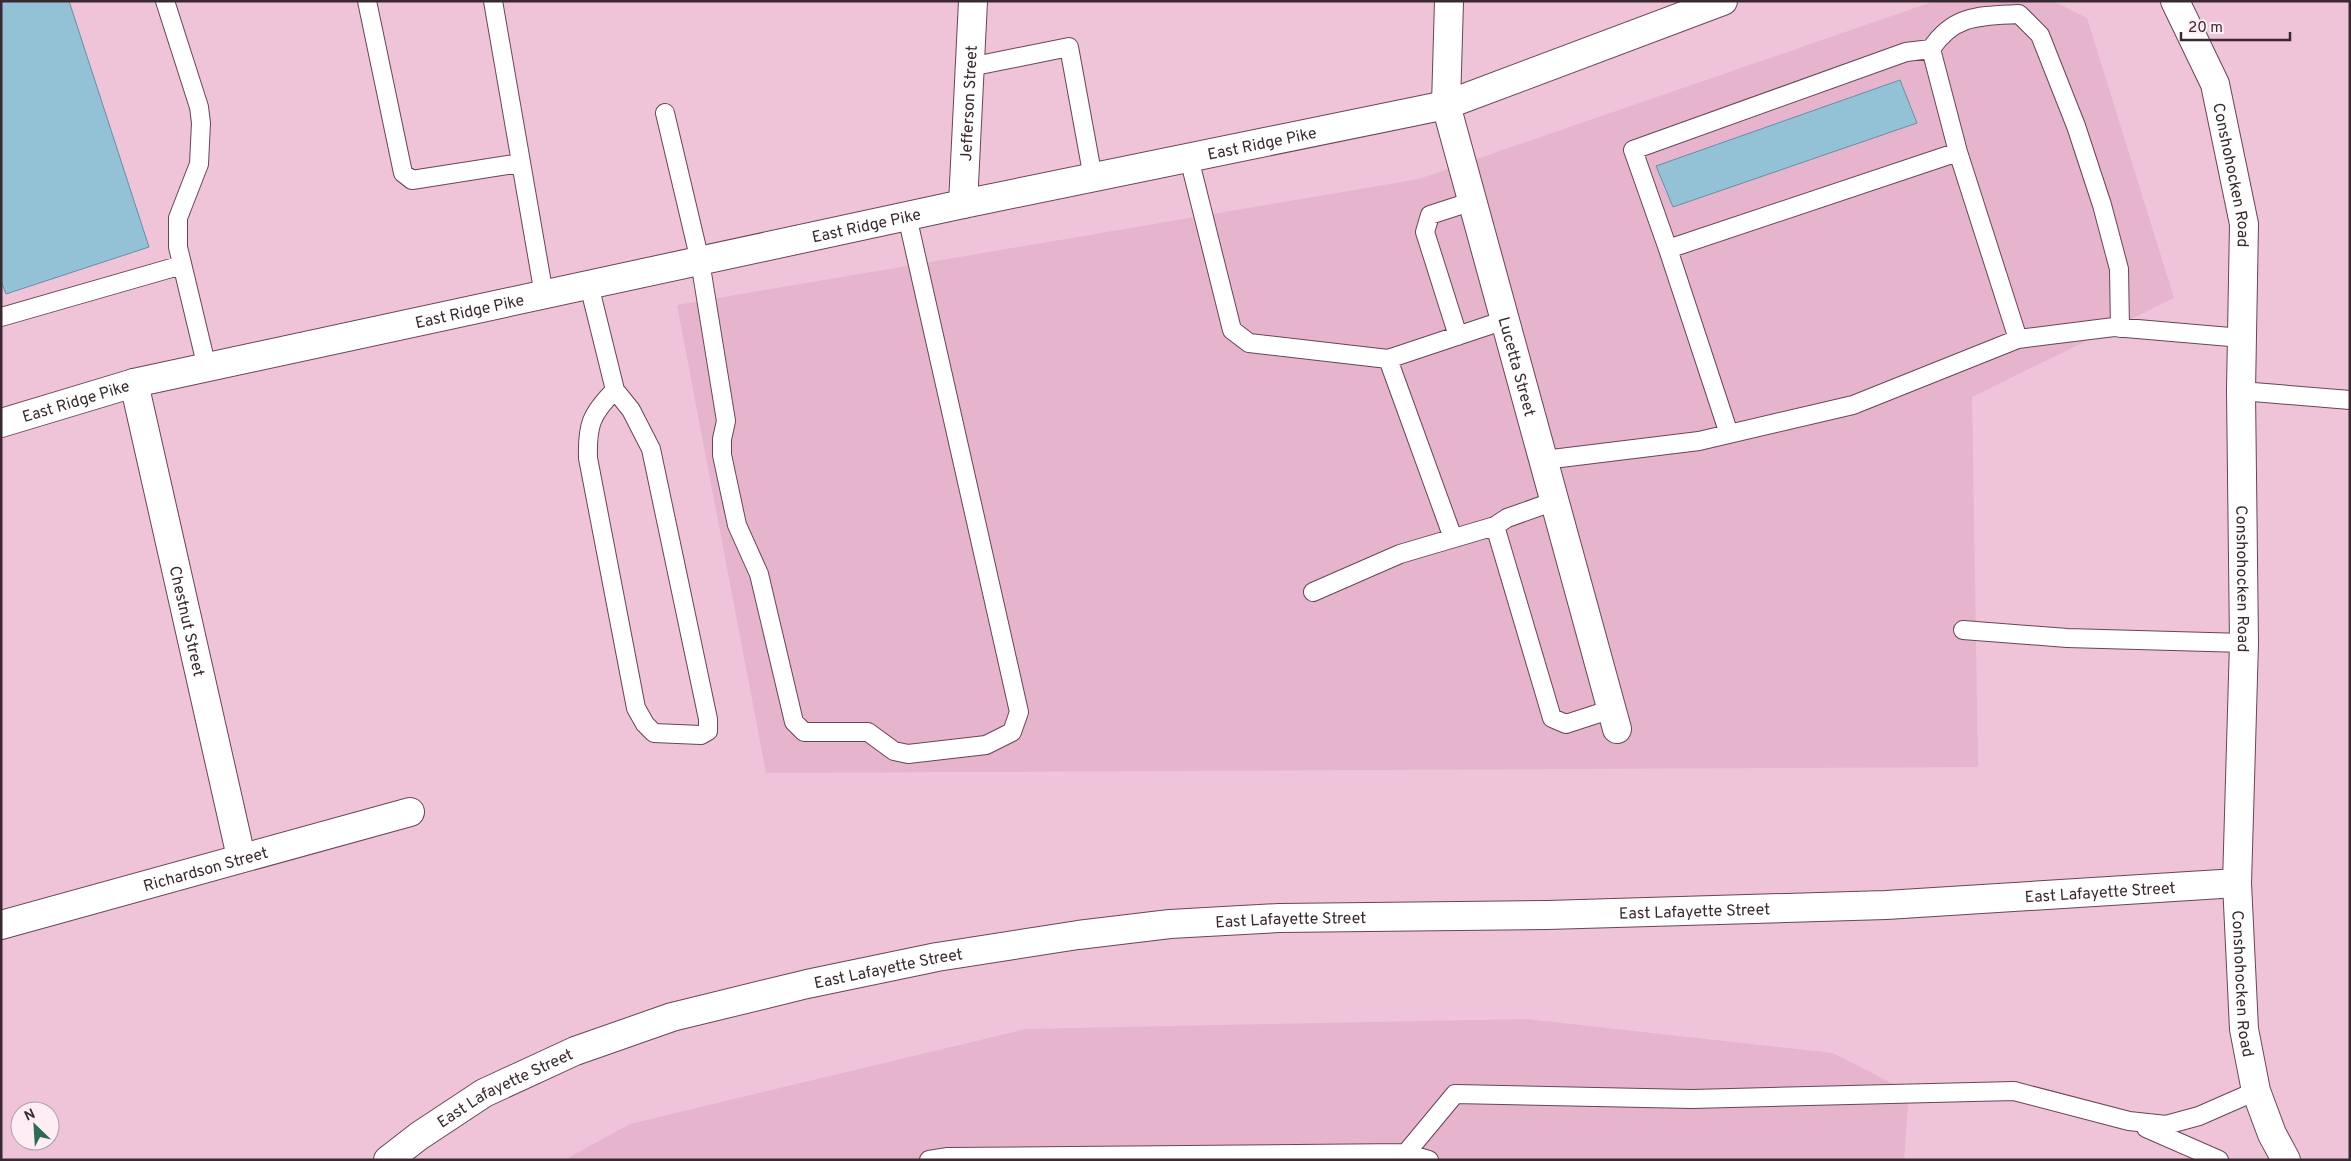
<svg xmlns="http://www.w3.org/2000/svg" width="2351" height="1161" font-family="Overpass,sans-serif">
	<style>
		.built { fill: #e6b4cd }
		.building { fill: #93c1d6; stroke: #6490a4 }
		.lines { fill: none; stroke-linecap: round; stroke-linejoin: round }
		.service-casing { stroke: #694457; stroke-width: 20 }
		.minor-casing { stroke: #694457; stroke-width: 30 }
		.tertiary-casing { stroke: #694457; stroke-width: 30 }
		.secondary-casing { stroke: #694457; stroke-width: 30 }
		.primary-casing { stroke: #694457; stroke-width: 30 }
		.service { stroke: #fff; stroke-width: 18 }
		.minor { stroke: #fff; stroke-width: 28 }
		.tertiary { stroke: #fff; stroke-width: 28 }
		.secondary { stroke: #fff; stroke-width: 28 }
		.primary { stroke: #fff; stroke-width: 28 }
		.labels { text-anchor: middle; stroke-width: 4.5; stroke-linejoin: round; paint-order: stroke }
		.street-label { font-size: 16px; fill: #3a2931; stroke: #ffedf5 }
	</style>
	<rect width="100%" height="100%" fill="#efc3d8"/>
	<path class="built" d="M1935,1H2053L2087,18L2174,298L1972,397L1978,767L766,773L677,305L1419,179Z
		M1526,1019L1833,1053L1909,1092L1904,1160H564L630,1124L1026,1029Z"/>
	<path class="building" d="M1,1H69L149,247L6,294L1,281Z
		M1900,80L1917,123L1673,207L1656,166Z"/>
	<g class="lines">
		<g class="service-casing">
			<path id="service" d="M165,1L199,107L201,123L199,164L178,218V247L207,368
				M367,1L403,173L412,180L521,163
				M493,1L544,295
				M1931,49C1954,14 1981,16 2019,14L2040,35L2076,126L2102,205L2119,269L2120,328
				M970,67L1069,47L1093,178
				M665,113L700,261L726,421L722,439V455L737,525L759,574L794,722L804,732H868L894,751L908,754L986,745L1012,732L1019,712L907,216
				M1189,158L1232,330L1249,343L1388,359L1453,538
				M1668,249L1633,150L1906,52L1931,49L1958,152
				M589,285L615,390L631,410L651,449L708,719V731L701,735L654,733L645,724L636,708L588,458C587,425 591,414 615,390
				M1,317L182,265
				M1458,336L1425,232L1430,215L1473,201
				M1388,359L1505,320
				M2241,391L2350,400
				M1729,434L1668,249L1958,152L2018,339
				M1544,460L1699,441L1853,405L2018,339L2114,327L2242,338
				M1555,501L1507,518L1495,526L1552,718L1566,724L1612,709
				M1313,592L1400,554L1495,526
				M1963,630L2067,638L2244,643
				M2146,1128L2219,1160
				M929,1160L948,1157L1406,1153L1429,1160
				M1406,1160V1153L1455,1094L1692,1099L2014,1091L2129,1121L2166,1125L2199,1116L2256,1091"/>
		</g>
		<g class="minor-casing">
			<g id="minor">
				<path id="s1" d="M1449,1L1446,105L1617,729"/>
				<path id="s2" d="M963,204L973,1"/>
				<path id="s3" d="M134,383L241,857"/>
				<path id="s4" d="M1,925L410,812"/>
			</g>
		</g>
		<g class="tertiary-casing">
			<g id="tertiary">
				<path id="s5" d="M388,1160L419,1136L484,1093L575,1051L672,1017L807,984L937,957L1078,935L1170,924L1279,918L1547,915L1886,905L2237,883"/>
			</g>
		</g>
		<g class="secondary-casing">
			<g id="secondary">
				<path id="s6" d="M2175,1L2215,84L2244,224L2241,391L2244,643L2237,883L2244,1029L2256,1091L2272,1134L2286,1160"/>
			</g>
		</g>
		<g class="primary-casing">
			<g id="primary">
				<path id="s7" d="M1,423L134,383L963,204L1446,105L1723,1"/>
			</g>
		</g>
		<use href="#service" class="service"/>
		<use href="#minor" class="minor"/>
		<use href="#tertiary" class="tertiary"/>
		<use href="#secondary" class="secondary"/>
		<use href="#primary" class="primary"/>
	</g>
	<g class="labels">
		<g class="street-label">
			<text dy="6" stroke="none"><textPath href="#s2" startOffset="101">Jefferson Street</textPath></text>
			<text dy="6" stroke="none"><textPath href="#s7" startOffset="1292">East Ridge Pike</textPath></text>
			<text dy="6" stroke="none"><textPath href="#s6" startOffset="185">Conshohocken Road</textPath></text>
			<text dy="6" stroke="none"><textPath href="#s7" startOffset="888">East Ridge Pike</textPath></text>
			<text dy="6" stroke="none"><textPath href="#s7" startOffset="482">East Ridge Pike</textPath></text>
			<text dy="6" stroke="none"><textPath href="#s1" startOffset="375">Lucetta Street</textPath></text>
			<text dy="6" stroke="none"><textPath href="#s7" startOffset="78">East Ridge Pike</textPath></text>
			<text dy="6" stroke="none"><textPath href="#s6" startOffset="590">Conshohocken Road</textPath></text>
			<text dy="6" stroke="none"><textPath href="#s3" startOffset="244">Chestnut Street</textPath></text>
			<text dy="6" stroke="none"><textPath href="#s4" startOffset="212">Richardson Street</textPath></text>
			<text dy="6" stroke="none"><textPath href="#s5" startOffset="1758">East Lafayette Street</textPath></text>
			<text dy="6" stroke="none"><textPath href="#s5" startOffset="1352">East Lafayette Street</textPath></text>
			<text dy="6" stroke="none"><textPath href="#s5" startOffset="948">East Lafayette Street</textPath></text>
			<text dy="6" stroke="none"><textPath href="#s5" startOffset="542">East Lafayette Street</textPath></text>
			<text dy="6" stroke="none"><textPath href="#s6" startOffset="995">Conshohocken Road</textPath></text>
			<text dy="6" stroke="none"><textPath href="#s5" startOffset="138">East Lafayette Street</textPath></text>
		</g>
	</g>
	<rect width="2351" height="1161" fill="none" stroke="#3a2931" stroke-width="5"/>
	<g transform="translate(35 1126) rotate(335)"><circle r="24" fill="#ffedf5" stroke="#b09fa7"/>
	<path d="M0-4L9 19L0 12L-9 19Z" fill="#2e6a55"/>
	<text y="-8" font-size="14" font-weight="bold" text-anchor="middle" fill="#3a2931">N</text>
	</g>
	<path d="M2181 32v8h109v-8" fill="none" stroke="#3a2931" stroke-width="2.5"/>
	<text x="2188" y="32" font-size="15" fill="#3a2931" stroke="#ffedf5" stroke-width="4" paint-order="stroke">20 m</text>
</svg>
